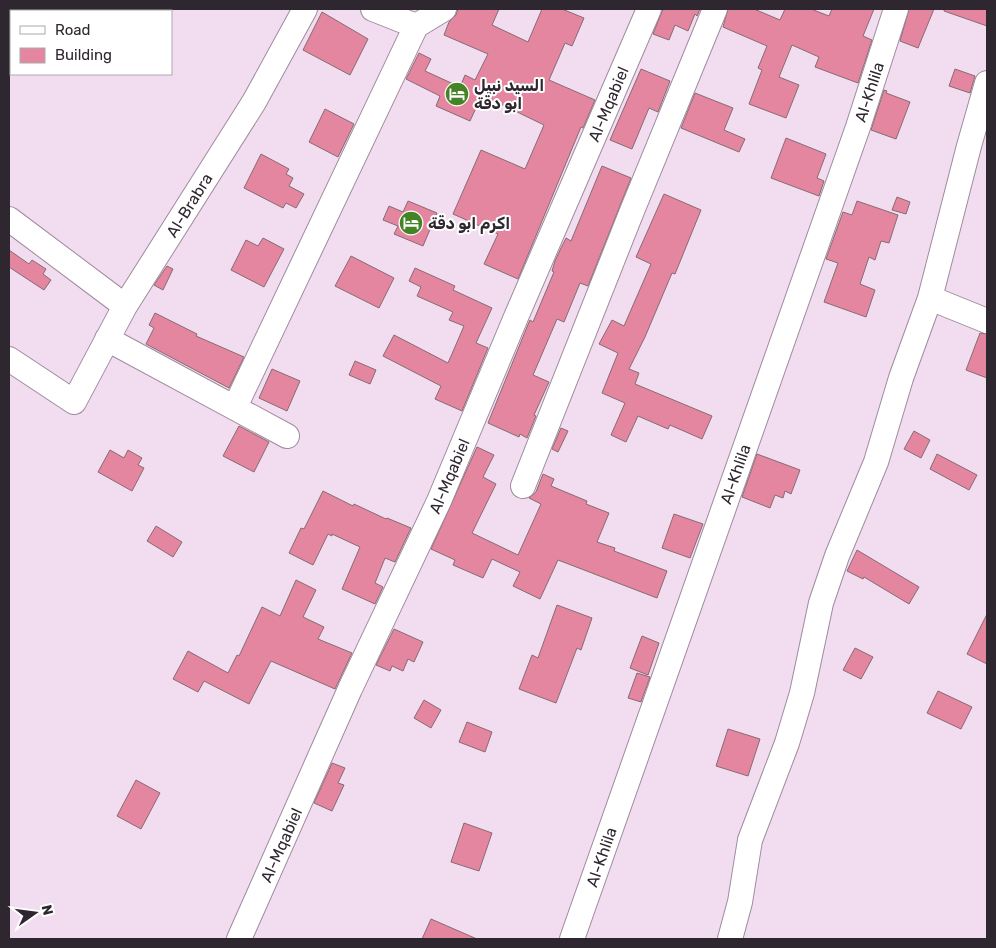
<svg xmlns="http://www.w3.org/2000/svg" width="996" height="948" font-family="Rubik,'Noto Sans Arabic',sans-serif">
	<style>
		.building { fill: #e486a0; stroke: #866b72 }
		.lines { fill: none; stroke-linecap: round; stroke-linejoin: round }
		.minor-casing { stroke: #9f8b9e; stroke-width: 26 }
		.minor { stroke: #fff; stroke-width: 24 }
		.labels { text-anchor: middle; stroke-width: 4; stroke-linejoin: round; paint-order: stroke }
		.poi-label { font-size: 16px; font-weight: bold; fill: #2f272f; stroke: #fff; text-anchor: start }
		.street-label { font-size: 16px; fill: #2f272f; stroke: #fff }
	</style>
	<rect width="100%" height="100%" fill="#f1dcf0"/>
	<path class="building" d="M458,9H499L492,25L528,42L542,9H562L584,18L572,46L565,43L549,80L595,100L583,128L581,127L518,279L484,264L498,234L453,214L481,150L525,169L544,125L482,95L470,121L436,106L440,96L406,79L419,53L431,59L425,71L460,87L465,75L475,80L488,54L444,35L449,22L456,15Z
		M663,9H700L697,16L695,14L688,31L675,25L669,40L653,34Z
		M728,9H754L780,20L785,9H811L829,16L832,9H874L863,36L872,40L858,83L815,67L819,57L792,45L779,77L799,85L786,118L749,104L762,70L758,68L767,46L723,27Z
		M909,9H934L918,48L900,41Z
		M944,9H987V26L944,11Z
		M322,12L368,39L350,75L303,50Z
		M641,69L670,81L658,112L649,108L632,149L610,140Z
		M955,69L975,76L970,93L949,86Z
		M884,90L887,91L886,93L910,102L896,139L871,130Z
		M695,93L733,108L724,130L745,139L739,152L681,128Z
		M325,109L354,124L338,157L309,142Z
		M786,138L826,154L817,178L824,181L819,196L771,178Z
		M261,154L289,169L286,174L293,178L289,186L304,194L296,208L286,203L283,208L244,188Z
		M602,166L631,178L588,286L580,283L564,322L557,319L533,375L549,382L534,415L536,416L527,438L520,434L519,437L488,423L529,322L530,320L533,322L554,272L552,271L555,261L561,248L566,238L571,241Z
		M664,194L701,210L675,274L672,273L645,337L629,369L639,373L635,384L712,416L702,439L670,425L668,429L638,416L626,442L611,435L625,403L602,393L618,353L599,344L612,320L624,326L651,264L636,257Z
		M897,197L910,202L906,214L892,210Z
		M408,201L437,213L423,246L394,234L398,226L383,220L389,206L403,212Z
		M857,201L898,215L889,243L881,241L875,260L869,257L860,284L875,290L866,317L824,302L838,263L826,259L843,212L852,215Z
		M263,238L284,249L264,287L231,270L246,240L258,246Z
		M9,250L29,264L32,260L46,269L43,274L51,280L44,290L9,267Z
		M351,256L394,278L379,308L335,286Z
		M167,266L173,269L163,290L154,285Z
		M415,268L455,286L453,290L492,308L476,343L488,348L462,411L435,399L441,386L383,356L394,335L448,363L464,326L449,320L453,312L417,296L421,287L409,281Z
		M155,313L197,334L196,336L244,357L229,388L146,344L154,328L149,325Z
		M980,333L987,334V378L966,370Z
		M355,361L376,370L370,384L349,375Z
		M272,369L300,381L287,411L259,398Z
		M239,426L269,442L254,472L223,456Z
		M561,428L568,431L558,452L552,449Z
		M914,431L930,440L921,458L904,449Z
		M477,447L494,455L483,477L496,484L472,533L518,555L541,504L529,498L536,492L543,474L554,479L551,486L587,501L586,504L609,513L597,542L615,548L614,551L667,571L657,598L558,560L540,599L513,586L520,572L492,559L483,578L453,565L455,560L431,549Z
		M110,450L124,458L128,450L142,458L138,465L144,468L132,491L98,472Z
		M757,454L800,470L791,494L785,491L783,498L775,495L770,508L742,497Z
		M937,454L977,475L969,490L930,469Z
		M323,491L353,506L354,504L386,519L387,518L411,528L395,562L385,558L375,583L383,587L375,604L342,589L360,547L332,534V536L328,534L313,565L289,553L301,528L304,529Z
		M674,514L703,524L690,558L662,548Z
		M156,526L182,542L173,557L147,541Z
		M857,550L919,587L909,604L864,577L863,579L847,571Z
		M296,580L316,590L303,617L324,627L318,639L352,653L335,689L271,661L249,704L204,681L198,692L173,679L188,651L228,673L237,655L239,656L262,607L280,616Z
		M557,605L592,618L581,650L577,648L556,703L519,689L532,655L538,658Z
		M987,614V664L967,654Z
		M394,629L423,642L414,662L408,659L403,671L392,666L390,671L376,665Z
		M642,636L659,643L648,675L630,668Z
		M855,648L873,657L861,679L843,670Z
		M637,673L650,677L641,702L628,698Z
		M938,691L972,707L961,729L927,713Z
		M424,700L441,710L431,728L414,718Z
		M467,722L492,732L485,752L459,742Z
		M728,729L760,739L748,776L716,766Z
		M332,763L345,768L338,783L344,785L332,811L314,803Z
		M136,780L160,793L141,829L117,816Z
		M464,823L492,833L479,871L451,862Z
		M431,919L477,939H422Z"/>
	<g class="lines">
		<g class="minor-casing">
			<path id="minor" d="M373,9L416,26
				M9,219L125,306
				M930,298L987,321
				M107,339L287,436
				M9,359L74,402L125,306L254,102L305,9
				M235,407L416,26L444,9
				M523,486L632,211L715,9
				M239,939L350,689L439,501L516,317L649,9
				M572,939L858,127L896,9
				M730,939L740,902L750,840L787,743L802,693L821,603L837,556L876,462L901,378L930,298L969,146L987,83"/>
		</g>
		<use href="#minor" class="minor"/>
	</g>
	<defs>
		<g id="hotel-disc" transform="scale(1.25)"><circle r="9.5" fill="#458425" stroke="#fff"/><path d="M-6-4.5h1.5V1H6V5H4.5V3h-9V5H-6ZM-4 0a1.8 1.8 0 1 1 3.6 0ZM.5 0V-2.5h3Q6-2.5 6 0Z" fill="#fff"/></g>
	</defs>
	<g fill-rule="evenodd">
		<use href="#hotel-disc" x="457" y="94"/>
		<use href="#hotel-disc" x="411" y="223"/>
	</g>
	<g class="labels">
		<g class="poi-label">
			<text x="474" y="91">السيد نبيل<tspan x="474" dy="18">ابو دقة</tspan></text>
			<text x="428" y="229">اكرم ابو دقة</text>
		</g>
		<g class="street-label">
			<text transform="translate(869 92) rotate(-72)" y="6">Al-Khlila</text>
			<text transform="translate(608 104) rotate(-67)" y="6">Al-Mqabiel</text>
			<text transform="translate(189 205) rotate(-58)" y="6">Al-Brabra</text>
			<text transform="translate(735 474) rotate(-71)" y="6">Al-Khlila</text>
			<text transform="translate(449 476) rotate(-67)" y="6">Al-Mqabiel</text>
			<text transform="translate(281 845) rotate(-66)" y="6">Al-Mqabiel</text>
			<text transform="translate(601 857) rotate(-71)" y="6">Al-Khlila</text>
		</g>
	</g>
	<rect width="996" height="948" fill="none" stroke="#2f272f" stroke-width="20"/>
	<rect x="10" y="10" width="162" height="65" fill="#ffffff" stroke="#aca9ac"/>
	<rect x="20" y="26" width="25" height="8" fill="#ffffff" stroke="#aca9ac"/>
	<text x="55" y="35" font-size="15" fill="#2f272f">Road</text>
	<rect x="20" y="48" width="25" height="15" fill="#e486a0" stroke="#aca9ac"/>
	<text x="55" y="60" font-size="15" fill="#2f272f">Building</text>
	<g transform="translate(35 913) rotate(76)" stroke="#ffffff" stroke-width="4" paint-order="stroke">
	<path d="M0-4L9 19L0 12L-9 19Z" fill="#2f272f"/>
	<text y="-8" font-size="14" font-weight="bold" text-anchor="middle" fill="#2f272f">N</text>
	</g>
</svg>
